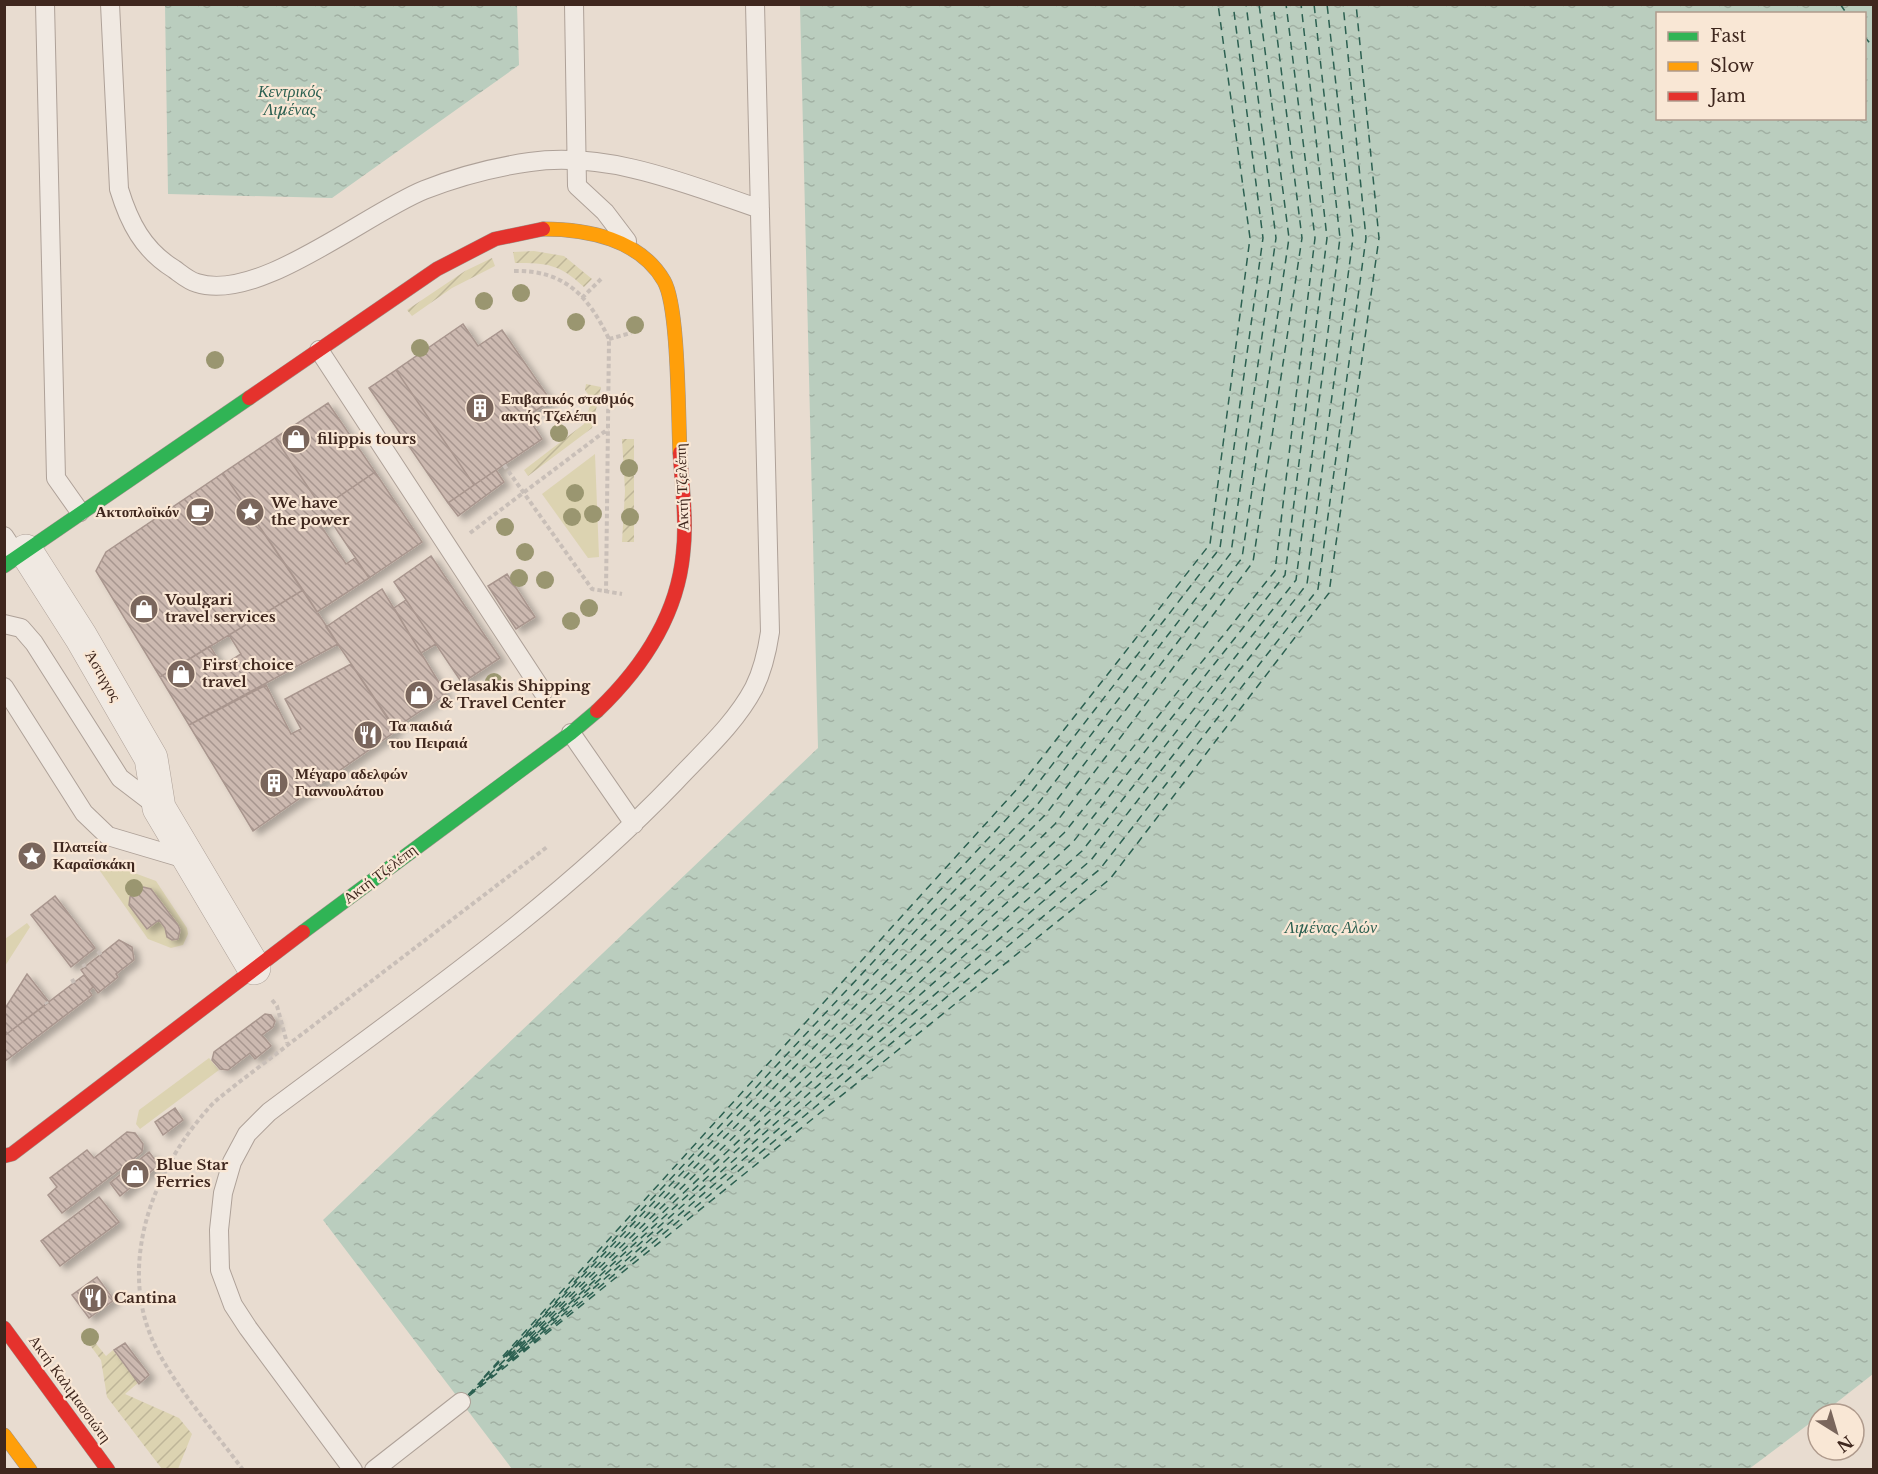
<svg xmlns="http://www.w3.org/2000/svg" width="1878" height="1474" font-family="'Libre Baskerville',serif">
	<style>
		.green { fill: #dcd3b1 }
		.garden { fill: url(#garden-furrows) }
		.water { fill: url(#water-ripples); fill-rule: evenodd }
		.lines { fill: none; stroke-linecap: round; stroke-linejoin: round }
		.ferry { stroke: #2c6051; stroke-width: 1.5; stroke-dasharray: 8 6; stroke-linecap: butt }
		.building { fill: url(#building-back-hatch); stroke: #a9968e; stroke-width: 1.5; filter: url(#shadow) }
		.lane-casing { stroke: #aea198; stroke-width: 20 }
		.street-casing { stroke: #aea198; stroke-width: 34 }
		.fast-casing { stroke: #9d9188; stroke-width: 15 }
		.slow-casing { stroke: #9d9188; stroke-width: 15 }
		.jam-casing { stroke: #9d9188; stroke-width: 15 }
		.path { stroke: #c9bfb8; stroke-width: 4; stroke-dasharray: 4.5 3; stroke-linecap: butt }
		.lane { stroke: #f0e9e2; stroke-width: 18 }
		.street { stroke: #f0e9e2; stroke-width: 33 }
		.fast { stroke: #30b455; stroke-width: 14 }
		.slow { stroke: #ff9f0a; stroke-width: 14 }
		.jam { stroke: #e5322d; stroke-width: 14 }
		.tree { fill: #9a9670 }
		.labels { text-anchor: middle; stroke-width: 4.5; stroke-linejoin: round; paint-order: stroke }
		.poi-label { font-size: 15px; font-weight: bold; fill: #3f271e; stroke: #f9e7d5; text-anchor: start }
		.street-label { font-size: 15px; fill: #3f271e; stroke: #f9e7d5 }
		.water-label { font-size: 16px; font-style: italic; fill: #2c6051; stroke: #f9e7d5 }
	</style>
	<defs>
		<pattern id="garden-furrows" width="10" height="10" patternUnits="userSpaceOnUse" patternTransform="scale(1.5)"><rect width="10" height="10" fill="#dcd3b1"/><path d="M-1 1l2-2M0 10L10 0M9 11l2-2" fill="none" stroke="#beb598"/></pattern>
		<pattern id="water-ripples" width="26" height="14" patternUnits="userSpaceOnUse" patternTransform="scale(1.5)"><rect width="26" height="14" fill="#bacdbe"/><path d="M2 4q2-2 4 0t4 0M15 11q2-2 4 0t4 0" fill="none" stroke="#a1b0a3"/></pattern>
		<pattern id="building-back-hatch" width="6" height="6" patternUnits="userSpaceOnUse" patternTransform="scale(1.5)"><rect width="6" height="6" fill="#ccb9b0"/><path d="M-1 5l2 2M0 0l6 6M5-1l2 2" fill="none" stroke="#a7968f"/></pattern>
		<filter id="shadow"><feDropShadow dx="6" dy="4" stdDeviation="3" flood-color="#0004"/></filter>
	</defs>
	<rect width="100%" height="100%" fill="#e8dcd0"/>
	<path class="green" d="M595,454L599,557L588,558L542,494Z
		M102,861L156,881L187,928L188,934L183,945L171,948L148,939L100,871L98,865Z
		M27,923L30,927L5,966V939Z
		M209,1058L219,1070L140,1129L136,1124L139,1110Z"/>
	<path class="garden" d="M534,251L564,256L592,279L584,287C559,264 548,263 515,263L513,252Z
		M492,258L495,266L452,288L412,316L407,310L465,271Z
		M586,384L601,387L592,428L528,476L524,470L584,424L592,400L585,390Z
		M622,439H634V542H622L625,491Z
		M85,1330L106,1356L113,1350L138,1383L125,1394L179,1418L192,1434L178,1469H162L107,1397L101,1360L81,1333Z"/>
	<path class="water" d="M165,5H517L519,65L332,198L168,194Z
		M800,5H1873V1374L1822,1414H1818V1417L1749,1469H512L323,1220L818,748ZM1658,14H1864V118H1658Z"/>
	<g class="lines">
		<path class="ferry" d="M1840,4L1847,14
			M1864,36L1874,48
			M507,1354L1028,796L1220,548L1263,238L1233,4
			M506,1357L1046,814L1242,558L1289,238L1259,4
			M510,1357L1064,833L1275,571L1315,238L1286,4
			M511,1358L1082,851L1296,580L1340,238L1314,4
			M512,1360L1100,869L1318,589L1366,238L1343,4
			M484,1377L1019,787L1210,544L1250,238L1218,4
			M484,1378L1037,805L1231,553L1276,238L1246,4
			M486,1380L1073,842L1285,575L1327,238L1301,4
			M487,1380L1091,860L1307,584L1353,238L1327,4
			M479,1385L1055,824L1253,562L1302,238L1273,4
			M477,1388L485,1381
			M470,1394L478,1387
			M468,1395L483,1379
			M469,1396L1110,879L1329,593L1379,238L1356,4"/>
	</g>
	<path class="building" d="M463,324L478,346L502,330L551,401L527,416L542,439L474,485L396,370Z
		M396,370L474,485L448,503L369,388Z
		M328,403L375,472L322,508L275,438Z
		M275,438L330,520L321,526L346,564L355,558L369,578L317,612L223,473Z
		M496,470L504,482L458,516L448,503Z
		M375,472L422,542L369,578L322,508Z
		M223,473L303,590L160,677L96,571L106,552Z
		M431,556L500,658L462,683L394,582Z
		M507,574L535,617L516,629L488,586Z
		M382,589L446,694L395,728L326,627Z
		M303,590L338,644L189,725L160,677L210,646L222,666L241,654L229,635Z
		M406,600L436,644L421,653L394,608Z
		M351,664L396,731L253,831L189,725L266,685L291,734L301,729L285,699Z
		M143,887L151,889L178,925L180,930L178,939L172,940L167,937L165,928L159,920L147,929L129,905L130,897Z
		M55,896L95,948L71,967L31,915Z
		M119,940L132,947L134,960L116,974L118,977L98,993L81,970Z
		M27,974L49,1002L4,1036V1010Z
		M84,975L93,987L89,991L92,995L4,1062V1036Z
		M265,1014L271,1015L275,1021L273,1027L262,1035L271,1046L255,1059L250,1053L228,1070L220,1069L212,1060L214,1052Z
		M175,1108L183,1120L163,1135L155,1122Z
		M127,1132L135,1133L143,1144L142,1152L62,1213L48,1195L57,1187L50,1178L87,1150L94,1158Z
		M149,1152L159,1165L120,1196L110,1183Z
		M99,1197L119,1222L60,1266L41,1241Z
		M97,1277L114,1300L89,1318L72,1295Z
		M125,1343L149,1375L139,1384L114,1350Z"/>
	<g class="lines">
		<g class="lane-casing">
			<path id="lane" d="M45,4L56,478L80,512
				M110,4L119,189C129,222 143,250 174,269C181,274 189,281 197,283C258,303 365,214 424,190C457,177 495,167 530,162C608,151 687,184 760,209
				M574,4L577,186L605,212L627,241
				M319,350L543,692
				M4,536L18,557
				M4,624L21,628L34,643L120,778L158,807
				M4,687L84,813L108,836L189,860
				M571,733L634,824
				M353,1470L248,1328L233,1305L220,1270L219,1230L223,1193L232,1162L247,1134L269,1112C409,1007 554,908 675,782C702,753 735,724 754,688C763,670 767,652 770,632L755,4
				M374,1470L461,1402"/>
		</g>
		<g class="street-casing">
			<path id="street" d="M26,551L81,637L151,758L159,808L254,968"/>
		</g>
		<g class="fast-casing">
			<path id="fast" d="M4,566L249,398
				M303,932L571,733L597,711"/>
		</g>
		<g class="slow-casing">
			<path id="slow" d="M543,229C587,229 640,239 664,281C679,307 678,417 680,453
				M4,1435L30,1470"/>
		</g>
		<g class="jam-casing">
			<path id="jam" d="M249,398L437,269L495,239L543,229
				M597,711C641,669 677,616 683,554C687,521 682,487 680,453
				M4,1156L12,1154L303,932
				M4,1328L108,1470"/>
		</g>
		<path class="path" d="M514,271C564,270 588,295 609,339L606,593
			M582,298L601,279
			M609,339L631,333
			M504,465L592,589L622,594
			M470,533L608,429
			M98,951L101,955
			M83,964L85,967
			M72,979L74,983
			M272,1000L277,1006L287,1043
			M46,1002L47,1004
			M243,1470C214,1430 167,1378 150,1334C120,1257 155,1169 207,1110C215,1100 227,1092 238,1083L547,847"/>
		<use href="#lane" class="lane"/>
		<use href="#street" class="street"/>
		<use href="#fast" class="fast"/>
		<use href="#slow" class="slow"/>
		<use href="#jam" class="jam"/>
	</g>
	<g class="tree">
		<circle cx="521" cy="293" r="9"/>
		<circle cx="484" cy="301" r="9"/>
		<circle cx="576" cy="322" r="9"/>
		<circle cx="635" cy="325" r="9"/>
		<circle cx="420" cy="348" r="9"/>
		<circle cx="215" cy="360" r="9"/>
		<circle cx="559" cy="433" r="9"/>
		<circle cx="629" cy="468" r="9"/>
		<circle cx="575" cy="493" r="9"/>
		<circle cx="593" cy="514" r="9"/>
		<circle cx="572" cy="517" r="9"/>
		<circle cx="630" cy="517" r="9"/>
		<circle cx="505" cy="527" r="9"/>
		<circle cx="525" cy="552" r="9"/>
		<circle cx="519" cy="578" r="9"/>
		<circle cx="545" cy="580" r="9"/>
		<circle cx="589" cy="608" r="9"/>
		<circle cx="571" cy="621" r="9"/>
		<circle cx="494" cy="682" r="9"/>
		<circle cx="134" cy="888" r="9"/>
		<circle cx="90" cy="1337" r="9"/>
	</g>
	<defs>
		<g id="building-disc" transform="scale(1.5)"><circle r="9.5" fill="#7a665c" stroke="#f9e7d5"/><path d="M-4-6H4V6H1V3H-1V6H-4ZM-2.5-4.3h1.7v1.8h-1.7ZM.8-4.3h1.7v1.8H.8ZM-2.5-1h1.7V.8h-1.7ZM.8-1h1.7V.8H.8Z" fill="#fff"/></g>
		<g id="shop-disc" transform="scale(1.5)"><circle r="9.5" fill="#7a665c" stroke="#f9e7d5"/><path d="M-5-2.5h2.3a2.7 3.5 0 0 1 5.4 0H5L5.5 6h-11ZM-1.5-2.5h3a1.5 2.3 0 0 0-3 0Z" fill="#fff"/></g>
		<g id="cafe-disc" transform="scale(1.5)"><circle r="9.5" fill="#7a665c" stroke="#f9e7d5"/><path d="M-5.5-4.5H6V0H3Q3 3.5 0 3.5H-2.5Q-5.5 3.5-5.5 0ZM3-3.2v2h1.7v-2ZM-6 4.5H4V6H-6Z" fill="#fff"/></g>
		<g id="sight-disc" transform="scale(1.5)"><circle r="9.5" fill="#7a665c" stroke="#f9e7d5"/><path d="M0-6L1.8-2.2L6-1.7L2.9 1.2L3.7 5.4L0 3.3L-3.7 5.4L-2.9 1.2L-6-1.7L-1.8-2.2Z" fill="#fff"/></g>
		<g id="restaurant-disc" transform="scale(1.5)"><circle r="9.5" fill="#7a665c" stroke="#f9e7d5"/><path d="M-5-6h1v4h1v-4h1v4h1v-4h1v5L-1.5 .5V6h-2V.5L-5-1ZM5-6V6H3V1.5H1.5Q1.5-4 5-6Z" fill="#fff"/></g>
	</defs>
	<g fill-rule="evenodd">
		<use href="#building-disc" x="480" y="408"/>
		<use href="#shop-disc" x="296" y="439"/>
		<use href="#cafe-disc" x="200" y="512"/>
		<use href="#sight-disc" x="250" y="512"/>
		<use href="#shop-disc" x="144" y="609"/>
		<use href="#shop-disc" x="181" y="674"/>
		<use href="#shop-disc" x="419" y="695"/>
		<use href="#restaurant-disc" x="368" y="735"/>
		<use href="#building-disc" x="274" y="783"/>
		<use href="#sight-disc" x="32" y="856"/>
		<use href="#shop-disc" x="135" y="1174"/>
		<use href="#restaurant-disc" x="93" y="1298"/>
	</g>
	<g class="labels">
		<g class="poi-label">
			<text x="501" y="404">Επιβατικός σταθμός<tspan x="501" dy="17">ακτής Τζελέπη</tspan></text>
			<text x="317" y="444">filippis tours</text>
			<text x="271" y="508">We have<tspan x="271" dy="17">the power</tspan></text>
			<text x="179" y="517" text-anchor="end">Ακτοπλοϊκόν</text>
			<text x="165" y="605">Voulgari<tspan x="165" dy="17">travel services</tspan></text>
			<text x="202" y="670">First choice<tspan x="202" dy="17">travel</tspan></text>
			<text x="440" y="691">Gelasakis Shipping<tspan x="440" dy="17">&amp; Travel Center</tspan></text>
			<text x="389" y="731">Τα παιδιά<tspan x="389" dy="17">του Πειραιά</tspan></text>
			<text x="295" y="779">Μέγαρο αδελφών<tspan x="295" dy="17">Γιαννουλάτου</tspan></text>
			<text x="53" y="852">Πλατεία<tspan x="53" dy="17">Καραϊσκάκη</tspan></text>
			<text x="156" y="1170">Blue Star<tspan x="156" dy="17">Ferries</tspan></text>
			<text x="114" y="1303">Cantina</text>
		</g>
		<g class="street-label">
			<text transform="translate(682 487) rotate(-92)" y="5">Ακτή Τζελέπη</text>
			<text transform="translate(103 676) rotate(60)" y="5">Άστιγγος</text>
			<text transform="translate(380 874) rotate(-37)" y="5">Ακτή Τζελέπη</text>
			<text transform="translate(70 1389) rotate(54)" y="5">Ακτή Καλιμασσιώτη</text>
		</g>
		<g class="water-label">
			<text x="290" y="97">Κεντρικός<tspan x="290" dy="18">Λιμένας</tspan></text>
			<text x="1331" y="933">Λιμένας Αλών</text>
		</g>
	</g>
	<rect width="1878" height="1474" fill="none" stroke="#3f271e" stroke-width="12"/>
	<rect x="1656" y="12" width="210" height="108" fill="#f9e7d5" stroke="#af9a8c" stroke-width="1.5"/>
	<rect x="1668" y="32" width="30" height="9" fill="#30b455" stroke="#af9a8c" stroke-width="1.5"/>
	<text x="1710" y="42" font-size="18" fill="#3f271e">Fast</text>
	<rect x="1668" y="62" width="30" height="9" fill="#ff9f0a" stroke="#af9a8c" stroke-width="1.5"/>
	<text x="1710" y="72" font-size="18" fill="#3f271e">Slow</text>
	<rect x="1668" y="92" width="30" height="9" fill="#e5322d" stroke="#af9a8c" stroke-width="1.5"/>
	<text x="1710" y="102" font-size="18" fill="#3f271e">Jam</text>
	<g transform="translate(1836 1432) rotate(143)"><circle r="28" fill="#f9e7d5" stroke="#af9a8c" stroke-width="1.5"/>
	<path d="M0-4.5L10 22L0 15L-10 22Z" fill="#7a665c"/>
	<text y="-9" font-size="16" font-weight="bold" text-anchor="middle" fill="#3f271e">N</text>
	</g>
</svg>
